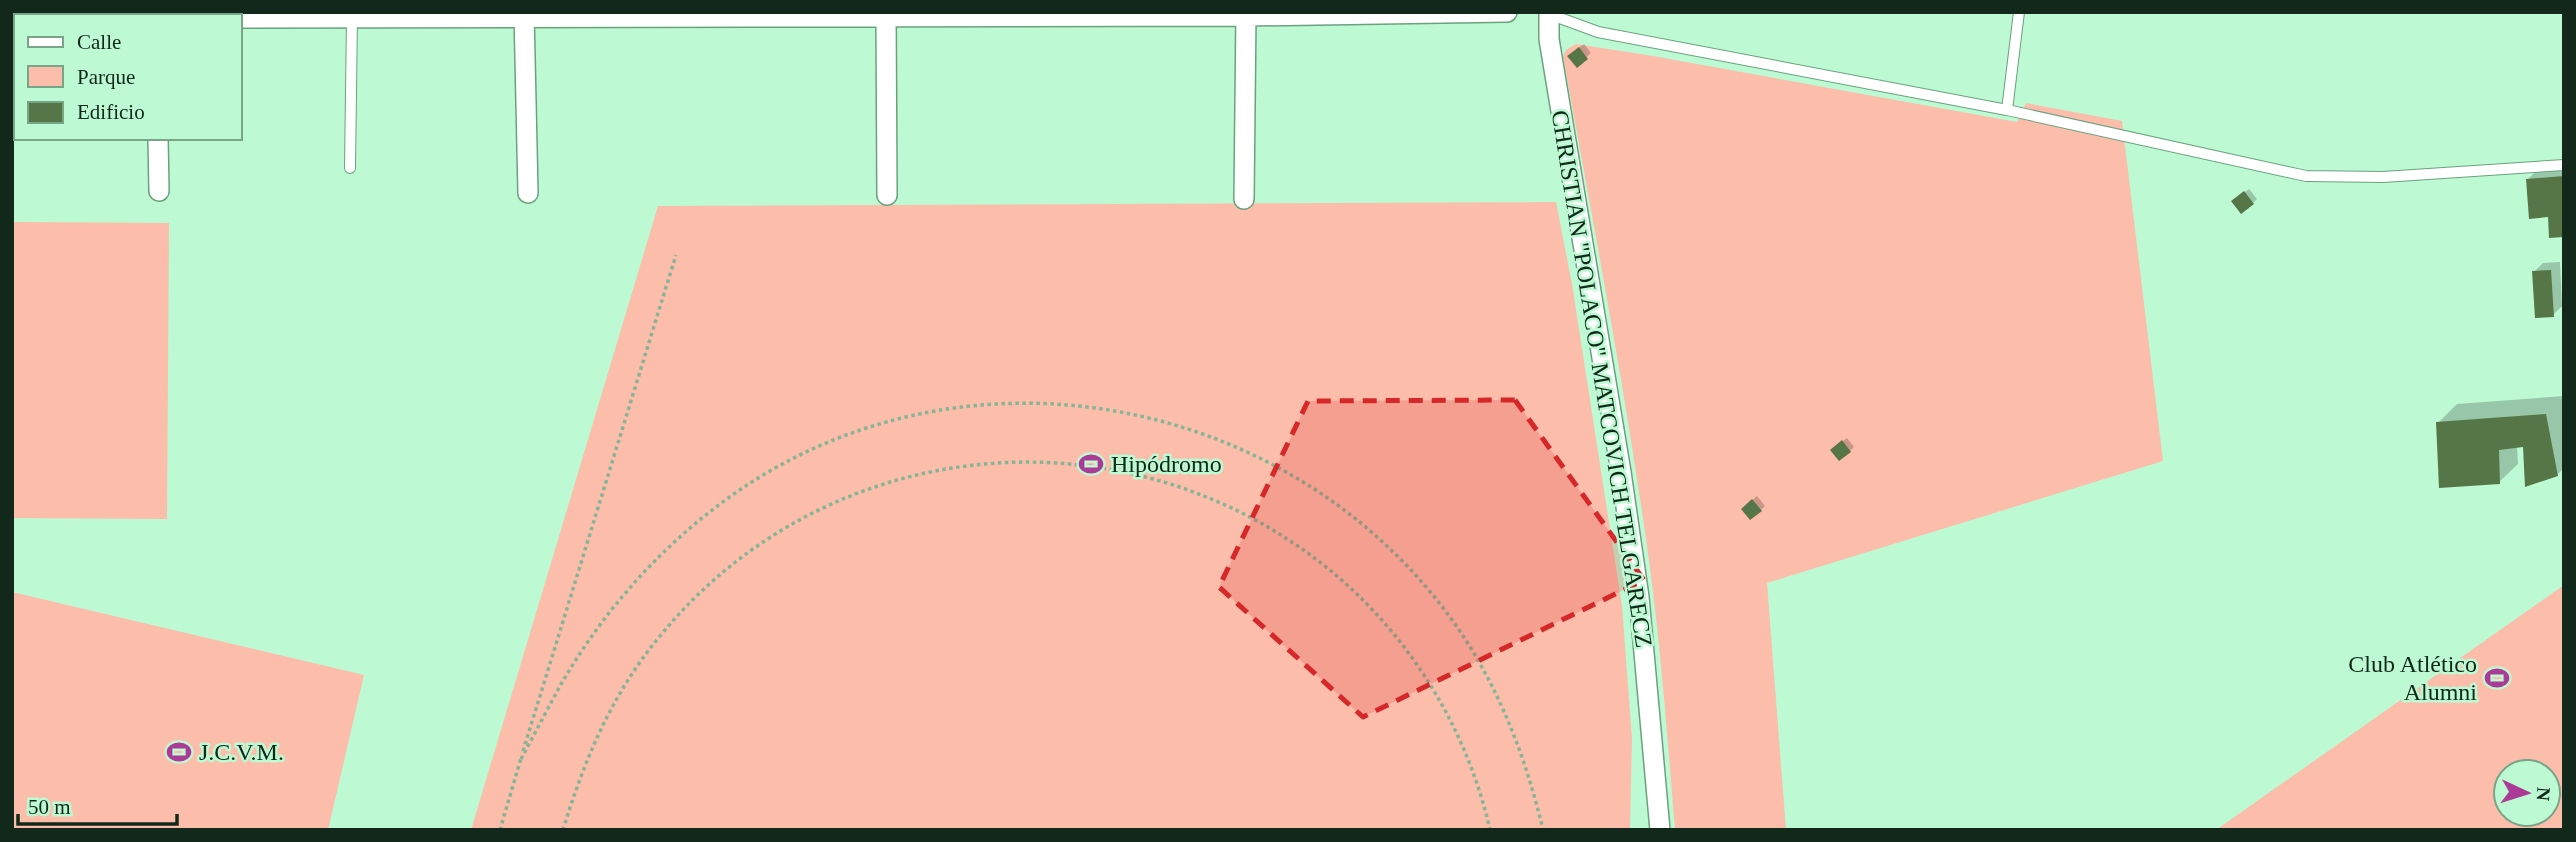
<svg xmlns="http://www.w3.org/2000/svg" width="2576" height="842" font-family="'Times New Roman',serif">
	<style>
		.green { fill: #fcbdab; fill-rule: evenodd }
		.shadow { fill: #0003 }
		.building { fill: #567647 }
		.lines { fill: none; stroke-linecap: round; stroke-linejoin: round }
		.service-casing { stroke: #6aa27f; stroke-width: 12 }
		.minor-casing { stroke: #6aa27f; stroke-width: 22 }
		.path { stroke: #85b496; stroke-width: 3.5; stroke-dasharray: 3.5 3.5; stroke-linecap: butt }
		.service { stroke: #fff; stroke-width: 10 }
		.minor { stroke: #fff; stroke-width: 19 }
		.marked { fill: #d62828; fill-opacity: 0.2; stroke: #d62828; stroke-width: 5; stroke-dasharray: 14 9; stroke-linejoin: round }
		.labels { text-anchor: middle; stroke-width: 5; stroke-linejoin: round; paint-order: stroke }
		.street-label { font-size: 24px; fill: #11281a; stroke: #bdf9d2 }
		.poi-label { font-size: 24px; fill: #11281a; stroke: #bdf9d2; text-anchor: start }
	</style>
	<rect width="100%" height="100%" fill="#bdf9d2"/>
	<path class="green" d="M1576,44L1653,56L2017,122L2026,103L2122,121L2163,461L1767,583L1786,830H1675C1667,733 1660,635 1646,539C1623,377 1592,217 1563,56L1566,50Z
		M1556,202L1572,284L1622,606L1632,739L1630,830H471L658,206Z
		M12,222L169,223L167,519L12,518Z
		M2564,585V830H2216ZM2548,772V814H2506V772Z
		M12,592L364,675L328,830H12Z"/>
	<path class="shadow" d="M1584,44L1591,53L1577,65L1573,52Z
		M2564,164V235L2528,179L2542,165Z
		M2249,189L2257,199L2253,203L2238,197Z
		M2560,262L2562,306L2553,315L2534,272L2543,263Z
		M2564,396V468L2557,475L2525,445L2517,446L2518,464L2499,482L2438,423L2457,404Z
		M1847,438L1854,447L1850,451L1836,446Z
		M1757,496L1765,506L1761,510L1747,505Z"/>
	<path class="building" d="M1579,47L1588,59L1577,68L1567,56Z
		M2564,176V237L2549,238L2548,217L2529,219L2526,179Z
		M2244,191L2254,204L2241,214L2231,201Z
		M2551,270L2554,317L2535,318L2532,271Z
		M2546,414L2558,476L2525,487L2523,447L2499,450L2500,484L2439,488L2436,422Z
		M1842,440L1851,452L1839,461L1830,450Z
		M1752,499L1762,511L1750,520L1741,509Z"/>
	<g class="lines">
		<g class="service-casing">
			<path id="service" d="M1549,14L1598,32L2007,110L2306,176L2383,177L2564,165
				M2007,110L2019,12
				M350,168L352,17"/>
		</g>
		<g class="minor-casing">
			<path id="minor" d="M156,12V16
				M524,12L528,193
				M886,12L887,195
				M1549,12V39L1621,472L1639,597L1660,830
				M12,18H16
				M240,18L1246,16L1507,12
				M158,138L159,191
				M1244,199L1246,12"/>
		</g>
		<path class="path" d="M523,751L676,255
			M521,759C534,735 547,710 560,686C603,611 661,546 731,496C949,341 1255,386 1427,588C1487,658 1522,741 1543,830
			M500,830L521,758
			M563,830C584,760 613,692 660,636C829,429 1134,404 1337,576C1413,641 1468,732 1490,830"/>
		<use href="#service" class="service"/>
		<use href="#minor" class="minor"/>
	</g>
	<path class="marked" d="M1515,400L1644,580L1363,717L1219,587L1308,401Z"/>
	<defs>
		<g id="stadium-bare" transform="scale(1.89)"><path d="M0-5a6.5 5 0 1 0 0 10a6.5 5 0 1 0 0-10ZM-3.5-1.8h7v3.6h-7Z" fill="#ac3b97" stroke="#bdf9d2" stroke-width="2.5" paint-order="stroke"/></g>
	</defs>
	<g fill-rule="evenodd">
		<use href="#stadium-bare" x="1091" y="464"/>
		<use href="#stadium-bare" x="2497" y="678"/>
		<use href="#stadium-bare" x="179" y="752"/>
	</g>
	<g class="labels">
		<g class="street-label">
			<text transform="translate(1602 379) rotate(81)" y="8">CHRISTIAN "POLACO" MATCOVICH TELGARECZ</text>
		</g>
		<g class="poi-label">
			<text x="1111" y="472">Hipódromo</text>
			<text x="2477" y="672" text-anchor="end">Club Atlético<tspan x="2477" dy="28">Alumni</tspan></text>
			<text x="199" y="760">J.C.V.M.</text>
		</g>
	</g>
	<rect width="2576" height="842" fill="none" stroke="#11281a" stroke-width="28"/>
	<rect x="14" y="14" width="228" height="126" fill="#bdf9d2" stroke="#78a588" stroke-width="2"/>
	<rect x="28" y="37" width="35" height="10" fill="#ffffff" stroke="#78a588" stroke-width="2"/>
	<text x="77" y="49" font-size="21" fill="#11281a">Calle</text>
	<rect x="28" y="66" width="35" height="21" fill="#fcbdab" stroke="#78a588" stroke-width="2"/>
	<text x="77" y="84" font-size="21" fill="#11281a">Parque</text>
	<rect x="28" y="102" width="35" height="21" fill="#567647" stroke="#78a588" stroke-width="2"/>
	<text x="77" y="119" font-size="21" fill="#11281a">Edificio</text>
	<g transform="translate(2527 793) rotate(94)"><circle r="33" fill="#bdf9d2" stroke="#78a588" stroke-width="2"/>
	<path d="M0-5L12 26L0 18L-12 26Z" fill="#ac3b97"/>
	<text y="-10" font-size="19" font-weight="bold" text-anchor="middle" fill="#11281a">N</text>
	</g>
	<path d="M18 814v10h159v-10" fill="none" stroke="#11281a" stroke-width="3.5"/>
	<text x="28" y="814" font-size="21" fill="#11281a" stroke="#bdf9d2" stroke-width="5" paint-order="stroke">50 m</text>
</svg>
